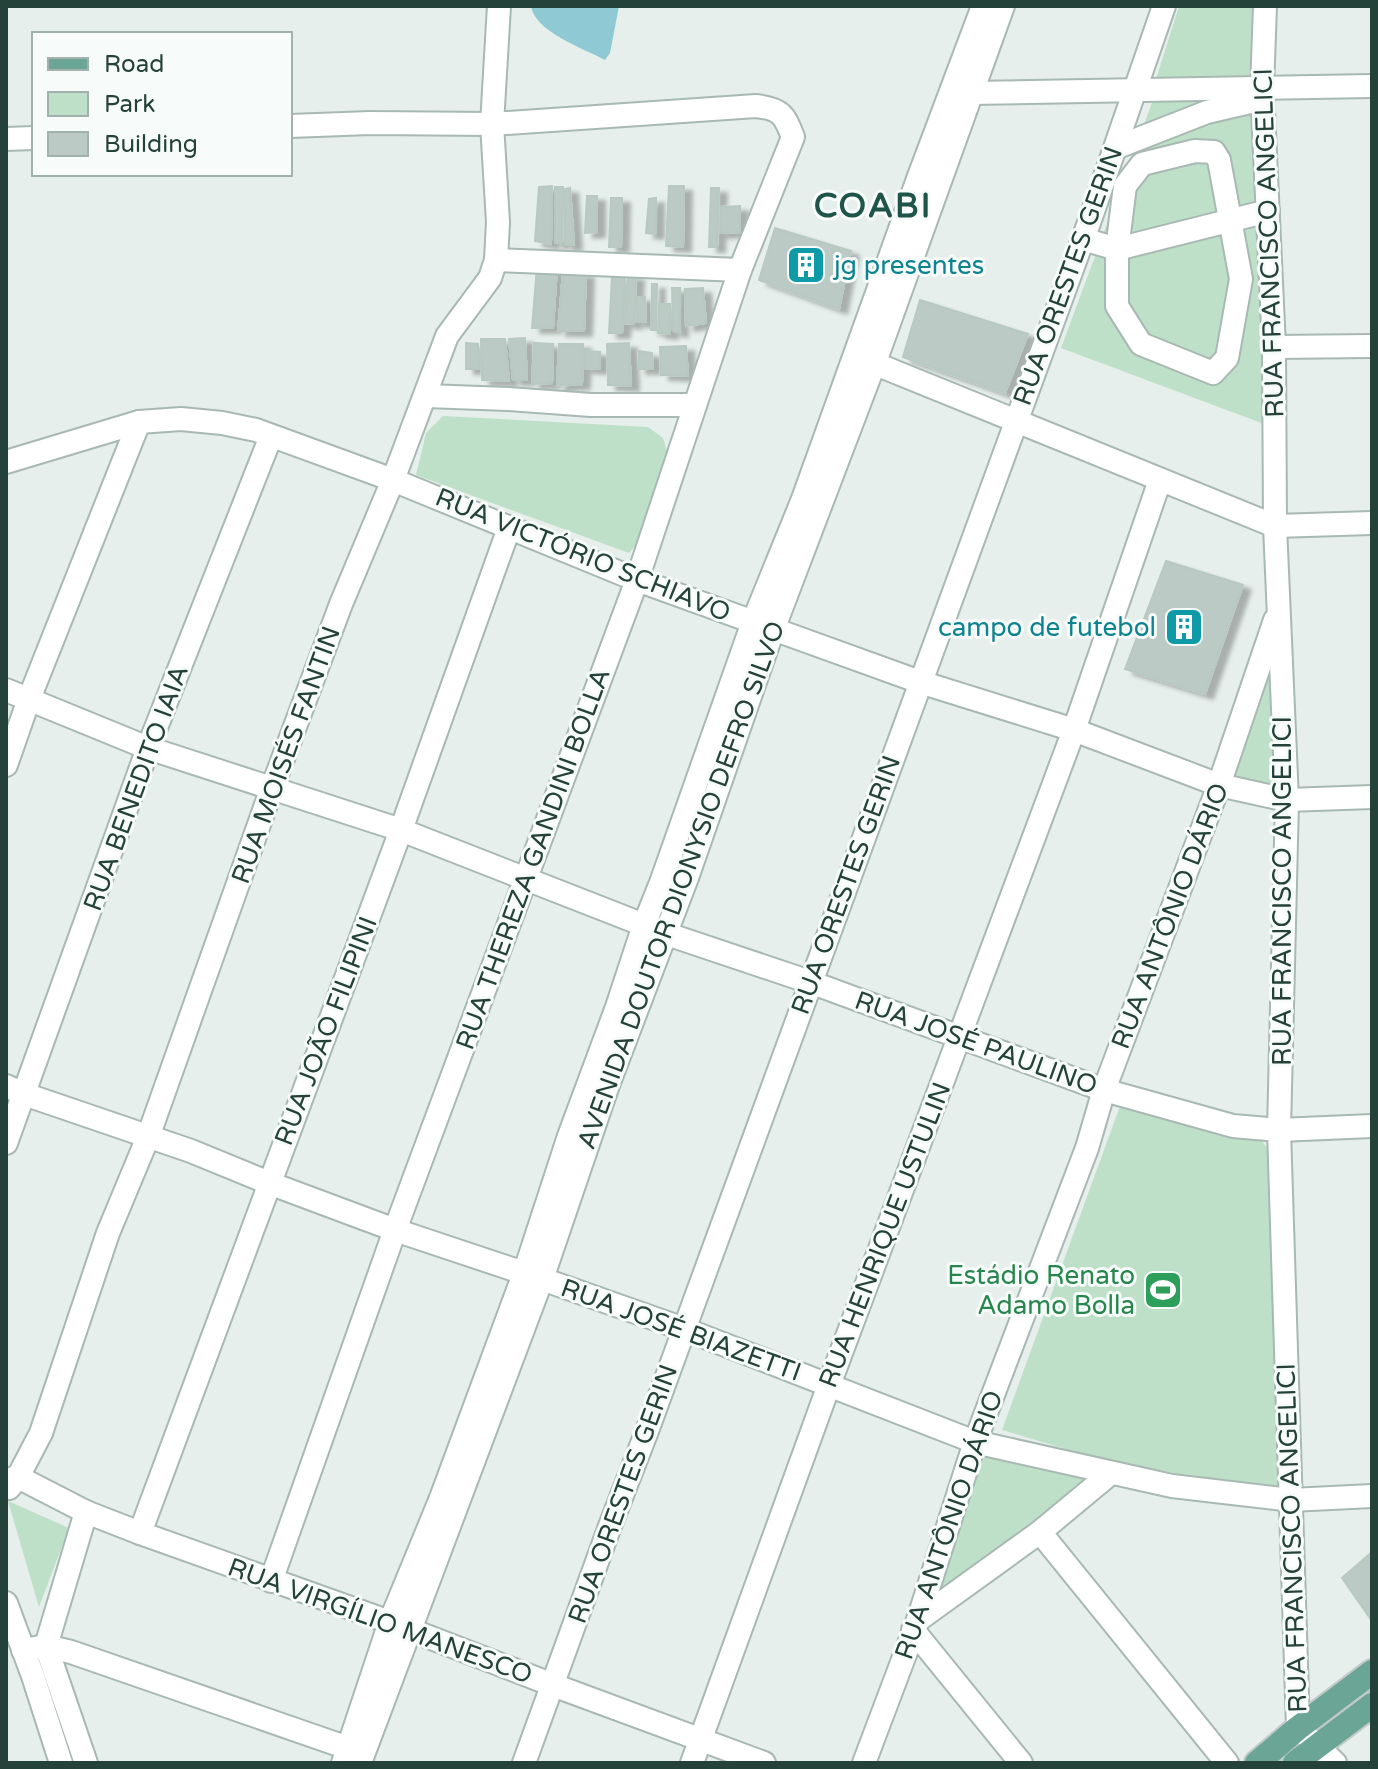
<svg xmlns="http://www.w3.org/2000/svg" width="1378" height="1769" font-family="'Varela Round',sans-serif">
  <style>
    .green { fill: #bfe0c8 }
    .water { fill: #8ec9d4 }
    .building { fill: #bbcac4; stroke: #b8c9c2; stroke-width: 2; filter: url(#shadow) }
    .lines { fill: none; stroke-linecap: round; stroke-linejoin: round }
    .minor-casing { stroke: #a8b8b2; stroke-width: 26 }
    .major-casing { stroke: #c2cac8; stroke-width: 28 }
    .minor { stroke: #fff; stroke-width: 22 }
    .major { stroke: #6aa596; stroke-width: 24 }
    .labels { text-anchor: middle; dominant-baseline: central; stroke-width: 6; stroke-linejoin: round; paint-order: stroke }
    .street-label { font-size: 26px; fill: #24423a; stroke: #f7fbf9 }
    .culture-label { font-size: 26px; fill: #0d838f; stroke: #f7fbf9; text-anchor: start }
    .leisure-label { font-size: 26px; fill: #27864d; stroke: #f7fbf9; text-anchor: end }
    .district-label { font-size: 34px; font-weight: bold; letter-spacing: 2px; fill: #1f5548; stroke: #f7fbf9 }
  </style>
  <defs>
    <filter id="shadow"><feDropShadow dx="8" dy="5" stdDeviation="2" flood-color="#0004"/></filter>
  </defs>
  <rect width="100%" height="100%" fill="#e6efeb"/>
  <g class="green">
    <polygon points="1179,6 1257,6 1252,81 1156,79"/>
    <polygon points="1156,92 1259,93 1264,424 1061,348"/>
    <polygon points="443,416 648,427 663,438 667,451 638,543 629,553 416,475 426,433"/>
    <polygon points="1277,630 1286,796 1227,784"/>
    <polygon points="1120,1106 1228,1138 1261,1140 1268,1149 1280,1487 1174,1473 1093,1457 1002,1430"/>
    <polygon points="987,1450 1093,1479 932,1600"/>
    <polygon points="8,1501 69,1528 39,1607"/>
  </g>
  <path class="water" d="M531,6H619L610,53L605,60C583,48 535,32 531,6Z"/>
  <g class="building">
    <polygon points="552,186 551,244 535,241 539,187"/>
    <polygon points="669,186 684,186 683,247 666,246"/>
    <polygon points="555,187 563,187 562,243 555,243"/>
    <polygon points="570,188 574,245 565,245 565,189"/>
    <polygon points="711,188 719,188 717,247 709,247"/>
    <polygon points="587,196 597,196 597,232 585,233"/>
    <polygon points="611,198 622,198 621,247 609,247"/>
    <polygon points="656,198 656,234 646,233 649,199"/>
    <polygon points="740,206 740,232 720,233 721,207"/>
    <polygon points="775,228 851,251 839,309 759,280"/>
    <polygon points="537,267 557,268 553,328 532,328"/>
    <polygon points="563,272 586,273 584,331 558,331"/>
    <polygon points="628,275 636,276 634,324 625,323"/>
    <polygon points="612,277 625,277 622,333 609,333"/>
    <polygon points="652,284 657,284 656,330 651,330"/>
    <polygon points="672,288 680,288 680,332 673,331"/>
    <polygon points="703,288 706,323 686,326 685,289"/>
    <polygon points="637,297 645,297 646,322 637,322"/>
    <polygon points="920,300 1028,334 1005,393 903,357"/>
    <polygon points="659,304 670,304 670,334 658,333"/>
    <polygon points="525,338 527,380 513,380 509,339"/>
    <polygon points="481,339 505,339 509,381 482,380"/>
    <polygon points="466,343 478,344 479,369 466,369"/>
    <polygon points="534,343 553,344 552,383 532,384"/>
    <polygon points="629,343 631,386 608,385 607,344"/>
    <polygon points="559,344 583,344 582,384 557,386"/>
    <polygon points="686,346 688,376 661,375 660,347"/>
    <polygon points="585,351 600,352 600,369 585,368"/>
    <polygon points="639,351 652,353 653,369 638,369"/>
    <polygon points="1166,561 1243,585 1205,694 1125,669"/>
    <polygon points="1372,1552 1372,1621 1342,1578"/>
  </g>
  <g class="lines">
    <g class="minor-casing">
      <g id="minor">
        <polyline points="1265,6 1262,89 1274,347 1275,526 1287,800 1279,1130 1298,1728 1335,1763"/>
        <polyline points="958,90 970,93 1372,86"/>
        <polyline points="6,139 34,138"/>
        <polyline points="1115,148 1207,112 1263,99"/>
        <polygon points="1195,151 1214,152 1219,160 1241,279 1227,358 1213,373 1141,344 1117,306 1117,249 1125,186 1142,164"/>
        <polyline points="1083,239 1117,249 1268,211"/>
        <polyline points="496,260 740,270"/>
        <polyline points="1274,347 1372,346"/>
        <polyline points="861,358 1275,526 1372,523"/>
        <polyline points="426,396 508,399 591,405 695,405"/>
        <polyline points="6,462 139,422 181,419 222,423 256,430 393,480 637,580 920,682 1074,730 1219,785 1287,800 1372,797"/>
        <polyline points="6,690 148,748 401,830 667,934 810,982 1104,1090 1233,1126 1279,1130 1372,1126"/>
        <polyline points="6,765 29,699 139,422"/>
        <polyline points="6,1086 24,1094 191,1151 269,1183 395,1230 542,1279 684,1329 975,1442 1172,1486 1291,1500 1372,1496"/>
        <polyline points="6,1143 148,748 271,436"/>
        <polyline points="6,1480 18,1477 41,1433 108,1233 148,1137 272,788 341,604 393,480 447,336 490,278 496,260 498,222 492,124 499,6"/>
        <polyline points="9,1488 18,1477 86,1512 140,1533 390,1622 553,1685 764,1763"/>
        <polyline points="1040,1532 1227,1763"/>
        <polyline points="140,1533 401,830 509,528"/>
        <path d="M271,1581L395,1230L637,580L740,270L793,137C784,114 781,109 756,106L492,124L370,123L290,126"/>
        <polyline points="6,1603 33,1676 61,1763"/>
        <polyline points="918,1620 1040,1532 1111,1473"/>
        <polyline points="913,1630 1021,1763"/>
        <polyline points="46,1646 86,1512"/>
        <polyline points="46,1646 86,1763"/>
        <polyline points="23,1650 46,1646 71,1652 348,1748"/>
        <polyline points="343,1763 390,1622 441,1498 524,1274 569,1136 617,1007 644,925 662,880 753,622 803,499 918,179 983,6"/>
        <polyline points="360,1763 542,1279 608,1085 688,875 773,630 875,362 1003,6"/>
        <polyline points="524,1763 610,1526 647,1431 1090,220 1164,6"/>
        <polyline points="692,1763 829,1385 1074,730 1160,480"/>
        <polyline points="864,1763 918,1620 975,1442 1087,1148 1104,1090 1219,785 1275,620"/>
      </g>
    </g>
    <g class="major-casing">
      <g id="major">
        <polyline points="1257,1763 1298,1728 1372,1672"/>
        <polyline points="1295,1763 1372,1705"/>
      </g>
    </g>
    <use href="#minor" class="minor"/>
    <use href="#major" class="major"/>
  </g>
  <defs>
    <g id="building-square" transform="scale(2)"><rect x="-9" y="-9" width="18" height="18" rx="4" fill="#0f9aa8" stroke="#f7fbf9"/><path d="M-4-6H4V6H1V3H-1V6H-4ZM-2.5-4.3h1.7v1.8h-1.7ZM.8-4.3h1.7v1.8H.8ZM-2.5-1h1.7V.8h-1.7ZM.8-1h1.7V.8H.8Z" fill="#fff"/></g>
    <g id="stadium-square" transform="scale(2)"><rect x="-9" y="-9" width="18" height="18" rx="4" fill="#2e9e5b" stroke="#f7fbf9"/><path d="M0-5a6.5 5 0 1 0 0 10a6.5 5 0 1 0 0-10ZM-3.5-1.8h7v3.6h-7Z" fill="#fff"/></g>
  </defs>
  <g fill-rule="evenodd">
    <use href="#building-square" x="806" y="265"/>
    <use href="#building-square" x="1184" y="627"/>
    <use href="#stadium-square" x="1163" y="1290"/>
  </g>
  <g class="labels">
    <g class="street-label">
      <text transform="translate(1269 243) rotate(-92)">RUA FRANCISCO ANGELICI</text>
      <text transform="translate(1068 276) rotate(-70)">RUA ORESTES GERIN</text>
      <text transform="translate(583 555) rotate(22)">RUA VICTÓRIO SCHIAVO</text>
      <text transform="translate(286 755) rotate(-70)">RUA MOISÉS FANTIN</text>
      <text transform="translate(136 788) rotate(-70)">RUA BENEDITO IAIA</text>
      <text transform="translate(533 859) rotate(-70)">RUA THEREZA GANDINI BOLLA</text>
      <text transform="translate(681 885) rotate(-70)">AVENIDA DOUTOR DIONYSIO DEFRO SILVO</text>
      <text transform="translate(846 885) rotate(-70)">RUA ORESTES GERIN</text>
      <text transform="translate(1282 891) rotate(-90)">RUA FRANCISCO ANGELICI</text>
      <text transform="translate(1170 916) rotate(-69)">RUA ANTÔNIO DÁRIO</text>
      <text transform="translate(326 1031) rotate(-69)">RUA JOÃO FILIPINI</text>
      <text transform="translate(976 1043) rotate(20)">RUA JOSÉ PAULINO</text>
      <text transform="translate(885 1235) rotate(-69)">RUA HENRIQUE USTULIN</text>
      <text transform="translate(681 1330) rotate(20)">RUA JOSÉ BIAZETTI</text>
      <text transform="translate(623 1494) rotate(-70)">RUA ORESTES GERIN</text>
      <text transform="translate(949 1525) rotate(-71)">RUA ANTÔNIO DÁRIO</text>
      <text transform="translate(1292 1538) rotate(-92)">RUA FRANCISCO ANGELICI</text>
      <text transform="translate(380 1621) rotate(20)">RUA VIRGÍLIO MANESCO</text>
    </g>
    <g class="culture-label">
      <text x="834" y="265">jg presentes</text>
      <text x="1156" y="627" text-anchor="end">campo de futebol</text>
    </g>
    <g class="leisure-label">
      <text x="1135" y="1275">Estádio Renato<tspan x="1135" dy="30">Adamo Bolla</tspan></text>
    </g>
    <g class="district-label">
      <text x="873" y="206">COABI</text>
    </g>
  </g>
  <rect width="1378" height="1769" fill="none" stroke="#24423a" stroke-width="16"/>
  <rect x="32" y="32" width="260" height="144" fill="#f7fbf9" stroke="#a3b1ad" stroke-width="2"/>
  <rect x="48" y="58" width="40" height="12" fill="#6aa596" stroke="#a3b1ad" stroke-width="2"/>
  <text x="104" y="72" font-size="24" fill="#24423a">Road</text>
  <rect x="48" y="92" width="40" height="24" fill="#bfe0c8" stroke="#a3b1ad" stroke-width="2"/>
  <text x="104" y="112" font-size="24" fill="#24423a">Park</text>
  <rect x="48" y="132" width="40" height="24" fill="#bbcac4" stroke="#a3b1ad" stroke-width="2"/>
  <text x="104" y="152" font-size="24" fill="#24423a">Building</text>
</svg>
